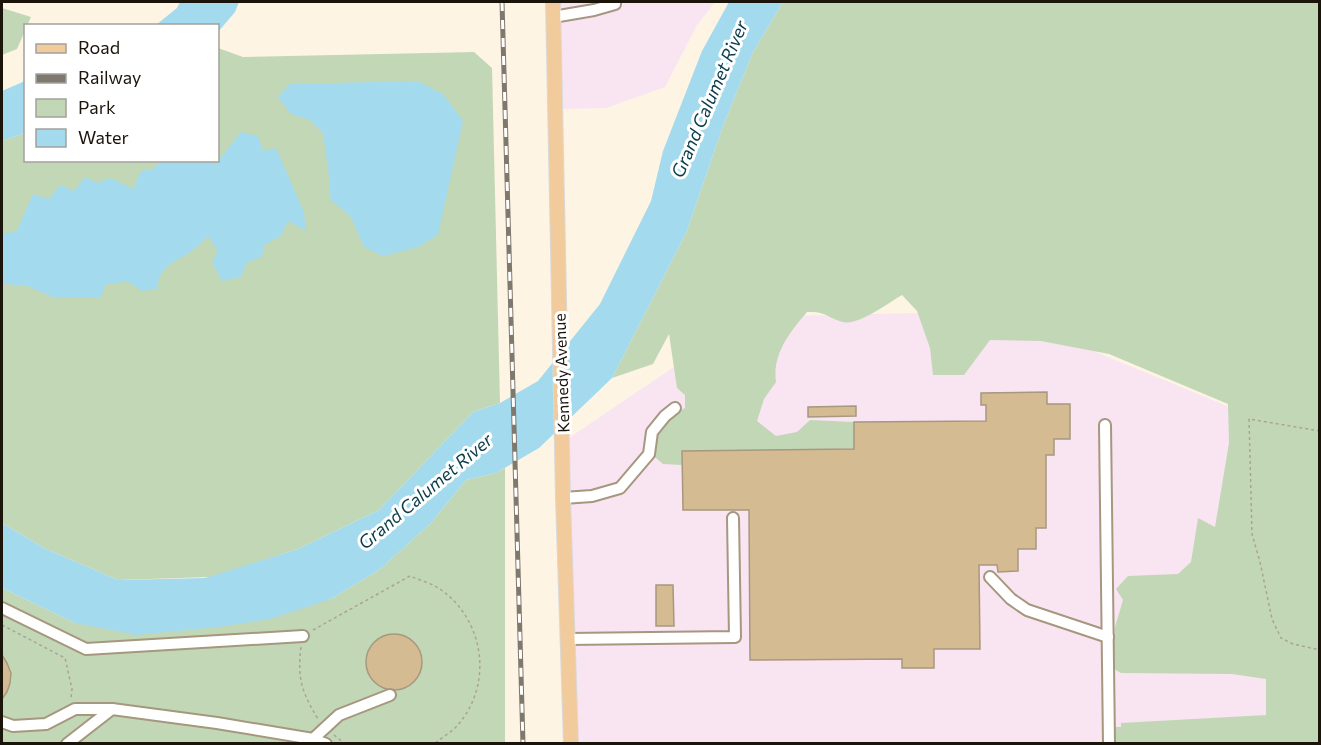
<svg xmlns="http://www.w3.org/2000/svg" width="1321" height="745" font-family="Commissioner,sans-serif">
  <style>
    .industrial { fill: #f9e4f2 }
    .green { fill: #c2d7b6 }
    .water { fill: #a3daed }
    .building { fill: #d4bb91; stroke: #a79880; stroke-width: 1.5 }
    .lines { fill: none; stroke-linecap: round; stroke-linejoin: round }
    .minor-casing { stroke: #a6977f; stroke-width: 14 }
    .major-casing { stroke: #dad9d8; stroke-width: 16 }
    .path { stroke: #aba396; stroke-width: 1.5; stroke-dasharray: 3 3; stroke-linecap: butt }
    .minor { stroke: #fff; stroke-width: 10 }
    .major { stroke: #f2cb9d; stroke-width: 14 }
    .rail-casing { stroke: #7f786c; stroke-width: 5 }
    .rail { stroke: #fff; stroke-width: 3; stroke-dasharray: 9; stroke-linecap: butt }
    .labels { text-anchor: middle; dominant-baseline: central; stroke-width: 6; stroke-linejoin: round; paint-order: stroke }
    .street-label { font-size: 16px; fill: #1a140b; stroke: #fff }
    .water-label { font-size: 18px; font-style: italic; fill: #0a3c4a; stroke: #fff }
  </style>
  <rect width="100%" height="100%" fill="#fdf4e4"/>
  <g class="industrial">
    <polygon points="551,2 715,2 697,25 665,87 606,108 553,109"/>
    <polygon points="996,311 1232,408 1271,718 1126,743 571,743 563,442 748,317"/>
  </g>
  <g class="green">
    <path d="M783,2H1319V743H1113V727H1121V723L1266,715V679L1232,674L1121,673L1114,669L1112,634H1115V627L1123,600L1116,589L1128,576L1178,574L1191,562L1198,518L1215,527L1229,443L1228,404L1109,354L1041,341L990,340L964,375H933L930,348L917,311L902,295C888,303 858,326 843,322C826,317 826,311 807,312C790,332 772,354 776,382L764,399L757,421L776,436L797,432L810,420L854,422V449L683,451L682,465L663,464L649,452C652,425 662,420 685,408V395L677,388L669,334L653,364L612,378L687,231L723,126L753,52Z"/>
    <polygon points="2,8 31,17 17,49 2,55"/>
    <polygon points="218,48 243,57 474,52 492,68 500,403 473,412 379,510 298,549 211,577 118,580 44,548 2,523 2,141 25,133 26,160 218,160"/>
    <polygon points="505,468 505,743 2,743 2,588 75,623 331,599 379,570 430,524 466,480 496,473"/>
  </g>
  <g class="water">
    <polygon points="180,2 239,2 235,12 218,32 218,26 156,25 177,8"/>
    <polygon points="729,2 783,2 753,52 723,126 687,231 612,378 539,448 496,473 466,480 430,524 379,570 331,599 270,619 218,627 137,635 75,623 2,588 2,523 44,548 118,580 205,578 298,549 379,510 473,412 500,403 538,381 600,304 651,201 663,151 702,51"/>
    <polygon points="25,81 25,133 2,141 2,91"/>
    <polygon points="418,81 443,94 463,121 438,235 418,247 383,256 364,247 351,217 330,199 329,176 323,133 310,120 291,114 278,97 290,84"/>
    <path d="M241,132L258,136L263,151L276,148L304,212L306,231L288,221L281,236L264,245L262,257L247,262L241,277L222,281L212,262L218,251L208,236C202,241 197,248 190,252C173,264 160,265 157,289L142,291L127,281L105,285L101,297L55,298L27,286L5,284L2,281L3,233L16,232L33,194L49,199L60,185L74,191L85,177L97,183L111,178L133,189L141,171L153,169L161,161H211L215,165Z"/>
  </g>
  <g class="building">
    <polygon points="1047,392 1047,404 1070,404 1070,439 1054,439 1054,455 1046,455 1046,528 1036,528 1036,549 1018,549 1018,571 998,572 997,565 979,565 980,649 934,649 934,668 902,668 902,659 750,660 749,510 683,510 682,451 854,449 854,422 986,421 986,405 981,405 981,393"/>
    <polygon points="856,406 856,416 808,417 808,407"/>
    <polygon points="656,585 673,585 674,626 656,626"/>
    <circle cx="394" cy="662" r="28"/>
    <polygon points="2,655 7,663 11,673 10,683 7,692 2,699"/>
  </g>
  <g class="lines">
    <g class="minor-casing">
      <g id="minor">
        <polyline points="553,17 594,10 615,4 615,2"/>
        <polyline points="1105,425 1109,744"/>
        <polyline points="563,498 592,496 620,488 649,454 652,432 665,416 675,408"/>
        <polyline points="990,577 1011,599 1027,610 1108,637"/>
        <polyline points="2,608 86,649 303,636"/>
        <polyline points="568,639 735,637 733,518"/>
        <polyline points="2,722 13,726 46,724 75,709 112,709 217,723 313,739 326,744"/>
        <polyline points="313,739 339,715 390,695"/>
        <polyline points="67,744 112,709"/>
      </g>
    </g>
    <g class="major-casing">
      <polyline id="major" points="553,2 563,498 571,744"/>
    </g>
    <g class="path">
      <polyline points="1320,431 1249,419 1252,534 1260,562 1272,619 1281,638 1293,644 1320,650"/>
      <polyline points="2,625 65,658 72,689 71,698"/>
      <path d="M313,630L410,576C419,580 431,583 440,589C485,620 494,686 456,727C450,733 441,738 434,744"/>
      <path d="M301,647C297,678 302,693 318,719"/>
      <polyline points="334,735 345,744"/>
    </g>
    <use href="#minor" class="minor"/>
    <use href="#major" class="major"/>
    <g class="rail-casing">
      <polyline id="rail" points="502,2 523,744"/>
    </g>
    <use href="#rail" class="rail"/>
  </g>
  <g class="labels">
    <g class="street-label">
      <text transform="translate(561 373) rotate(-92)">Kennedy Avenue</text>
    </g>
    <g class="water-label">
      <text transform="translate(709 99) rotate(-67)">Grand Calumet River</text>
      <text transform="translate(425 491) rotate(-40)">Grand Calumet River</text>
    </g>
  </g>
  <rect width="1321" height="745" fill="none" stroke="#1a140b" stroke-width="6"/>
  <rect x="24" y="24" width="195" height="138" fill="#ffffff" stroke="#a3a19d" stroke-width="1.5"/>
  <rect x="36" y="44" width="30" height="9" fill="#f2cb9d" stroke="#a3a19d" stroke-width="1.5"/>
  <text x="78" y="54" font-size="18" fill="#1a140b">Road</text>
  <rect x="36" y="74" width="30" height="9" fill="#7f786c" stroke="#a3a19d" stroke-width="1.5"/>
  <text x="78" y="84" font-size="18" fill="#1a140b">Railway</text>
  <rect x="36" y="99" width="30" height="18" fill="#c2d7b6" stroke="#a3a19d" stroke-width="1.5"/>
  <text x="78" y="114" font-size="18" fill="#1a140b">Park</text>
  <rect x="36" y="129" width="30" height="18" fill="#a3daed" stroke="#a3a19d" stroke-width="1.5"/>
  <text x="78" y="144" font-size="18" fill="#1a140b">Water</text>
</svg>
